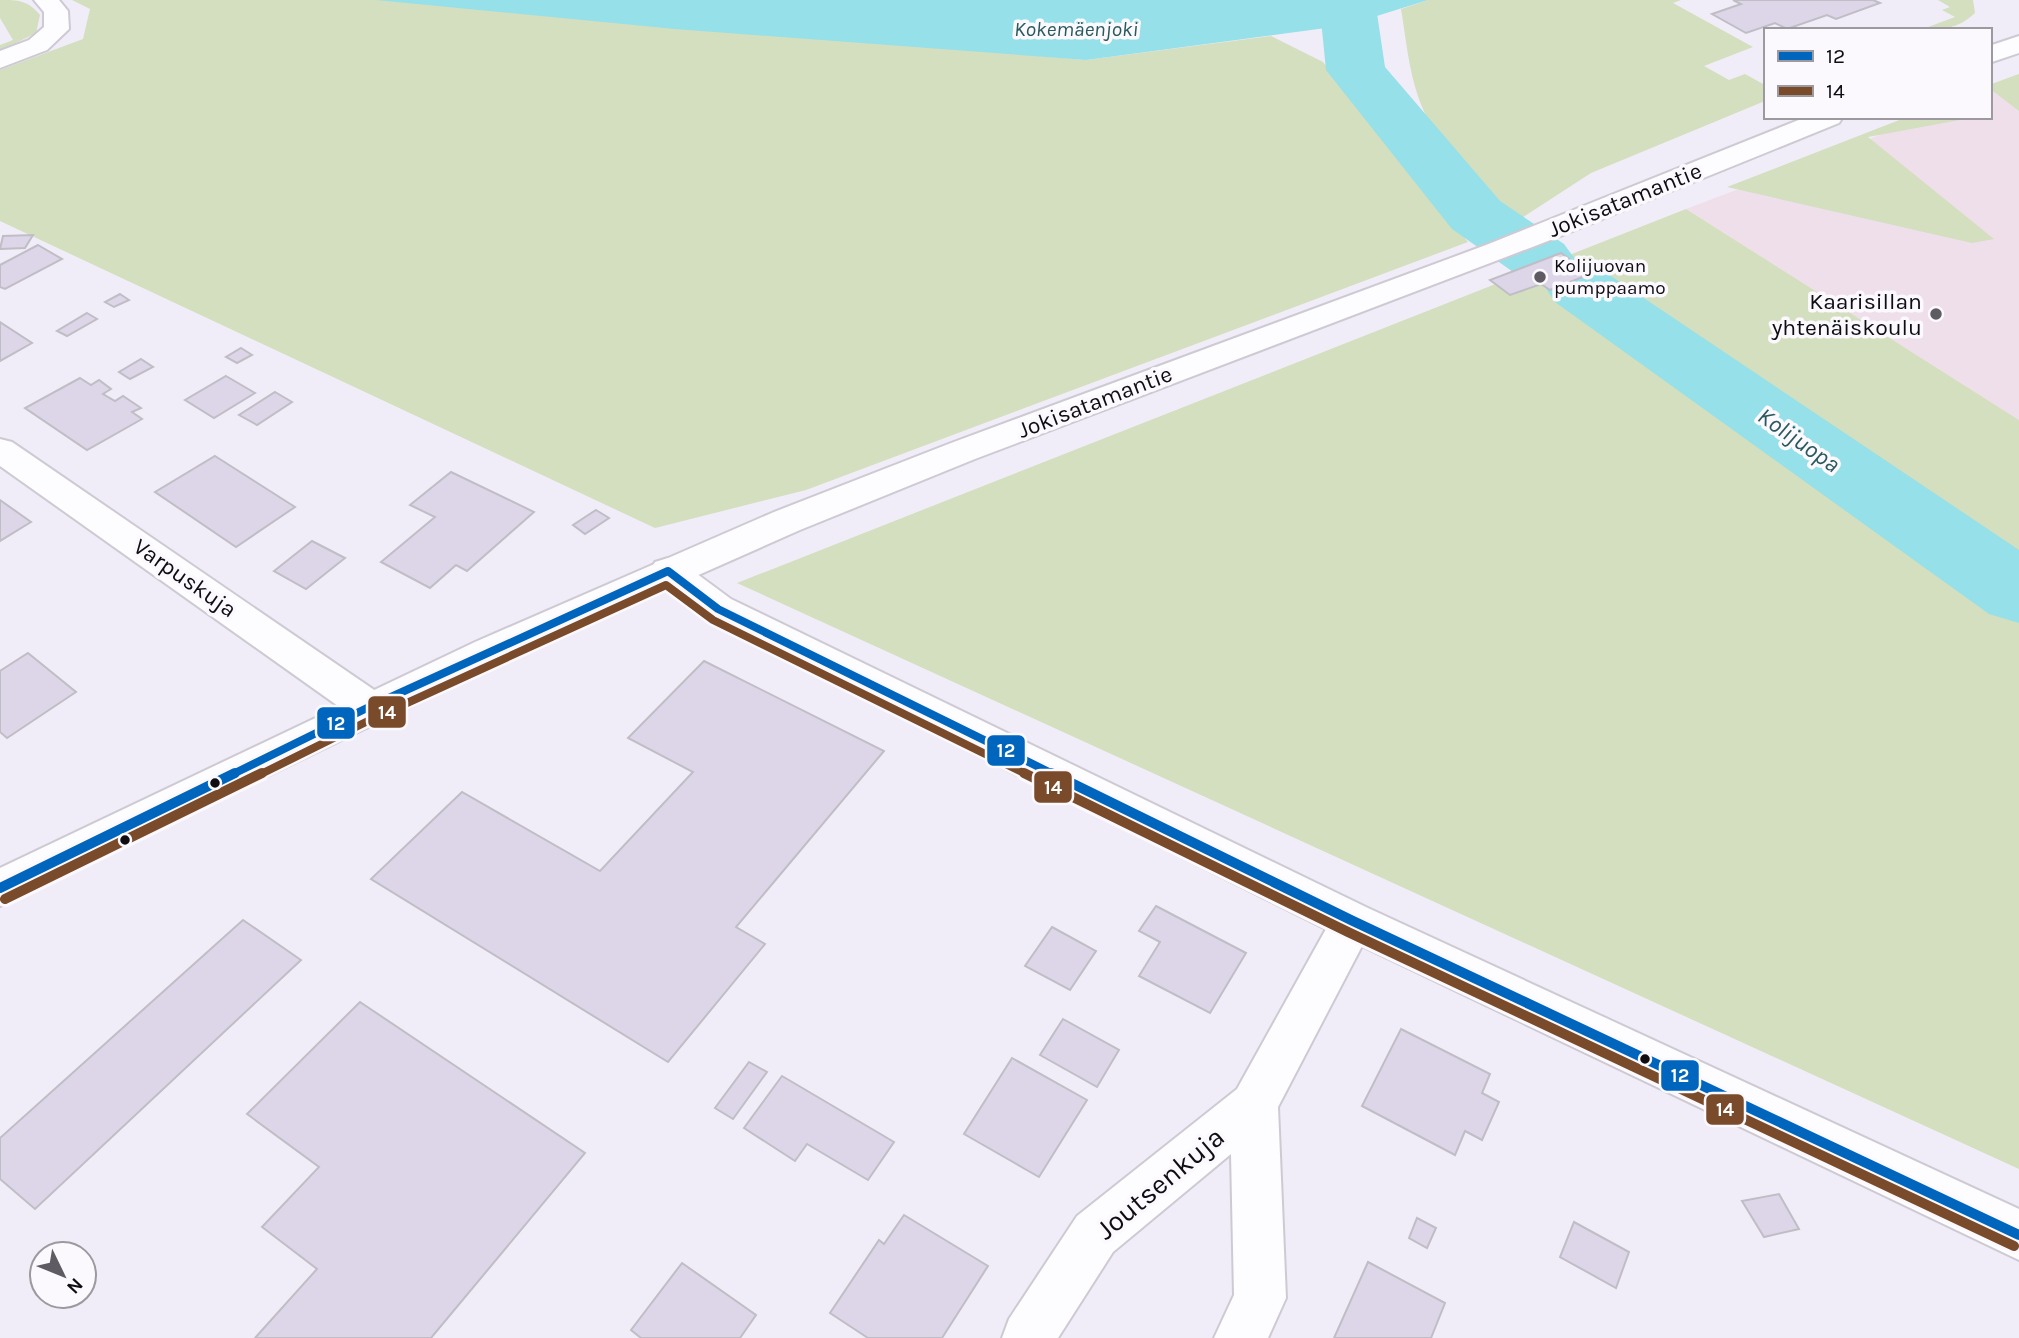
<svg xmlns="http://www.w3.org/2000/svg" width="2019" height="1338" font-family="Karla,sans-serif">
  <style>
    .education { fill: #eedfea }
    .green { fill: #d3dfbe }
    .water { fill: #95e0e9 }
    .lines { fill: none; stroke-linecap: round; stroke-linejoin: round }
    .river { fill: #95e0e9; fill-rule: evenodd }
    .building { fill: #ddd6e9; stroke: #c0bdc5; stroke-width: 2 }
    .street-casing { stroke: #cecad3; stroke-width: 4 }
    .secondary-casing { stroke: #cecad3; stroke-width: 4 }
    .street { fill: #fdfcfe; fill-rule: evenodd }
    .secondary { fill: #fdfcfe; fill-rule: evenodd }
    .bus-1-far1-casing { stroke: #fbf9fd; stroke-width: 13 }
    .bus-1-casing { stroke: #fbf9fd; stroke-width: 16 }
    .bus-2-far1-casing { stroke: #fbf9fd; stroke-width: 13 }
    .bus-2-casing { stroke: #fbf9fd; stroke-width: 16 }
    .bus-1-far1 { stroke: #0065bd; stroke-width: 8 }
    .bus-1 { stroke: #0065bd; stroke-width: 10 }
    .bus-2-far1 { stroke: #7a4b2a; stroke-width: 8 }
    .bus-2 { stroke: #7a4b2a; stroke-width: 10 }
    .poi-dot { fill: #5e5b62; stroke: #fbf9fd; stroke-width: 2.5 }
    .bus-dot { fill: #0f0c12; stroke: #fbf9fd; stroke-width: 2.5 }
    .labels { text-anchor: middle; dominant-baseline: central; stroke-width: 7; stroke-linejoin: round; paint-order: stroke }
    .far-poi-label { font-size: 19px; fill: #0f0c12; stroke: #fbf9fd; text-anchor: start }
    .far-water-label { font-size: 21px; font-style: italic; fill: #2a595d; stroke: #fbf9fd }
    .street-label { font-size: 23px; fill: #0f0c12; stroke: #fbf9fd }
    .poi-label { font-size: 23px; fill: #0f0c12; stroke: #fbf9fd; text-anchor: end }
    .water-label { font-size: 24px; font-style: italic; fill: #2a595d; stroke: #fbf9fd }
    .near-street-label { font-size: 28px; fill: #0f0c12; stroke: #fbf9fd }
    .line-badge { stroke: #fbf9fd; stroke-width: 2.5 }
    .badge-label { font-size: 19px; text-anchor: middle; font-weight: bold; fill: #fff }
  </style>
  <rect width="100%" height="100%" fill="#f1edf8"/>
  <polygon class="education" points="2019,74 2019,420 1686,209 1868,140 1917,117 1989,117 1989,85"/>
  <g class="green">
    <path d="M0,0C19,0 27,0 40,15L36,33L0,51V45L13,40L0,18Z"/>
    <polygon points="72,0 381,0 1086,60 1271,36 1323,62 1468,242 806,490 655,528 0,221 0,70 83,39 90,9"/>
    <path d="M1428,0H1681L1673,3L1753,47L1704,66L1729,80L1745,74L1765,85V101L1591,173L1511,225C1479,194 1450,159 1428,119C1410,86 1407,45 1401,9Z"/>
    <path d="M1938,0H1973L1975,13C1958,29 1942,30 1920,30L1955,17L1942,10L1950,7Z"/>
    <polygon points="2019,74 2019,111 1989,88 1989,85"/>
    <polygon points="1907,117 1963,117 1965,119 1868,137 1994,239 1972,243 1727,187"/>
    <polygon points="1686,209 2019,420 2019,1169 737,583"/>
  </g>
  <polygon class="water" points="376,0 1428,0 1348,25 1086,60 675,29"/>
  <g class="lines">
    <polygon class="river" points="1319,0 1375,0 1385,67 1500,201 1564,244 1575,259 1568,269 1580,266 1605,272 2019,550 2019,623 1989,614 1555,302 1545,287 1552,277 1540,280 1516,274 1452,229 1326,70"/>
  </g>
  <g class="building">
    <polygon points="1733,0 1873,0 1880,3 1836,19 1827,15 1787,29 1775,23 1746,33 1712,14 1741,4"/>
    <polygon points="33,235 25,248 0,249 3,236"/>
    <polygon points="38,245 62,259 5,289 0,287 0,265"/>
    <polygon points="1561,253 1590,274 1550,290 1541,284 1510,295 1490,280"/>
    <polygon points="120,294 129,300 114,307 105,302"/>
    <polygon points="87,313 97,319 67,336 57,331"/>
    <polygon points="0,322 32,343 0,361"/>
    <polygon points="241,348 252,355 237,363 226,357"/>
    <polygon points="141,359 153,367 130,379 119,372"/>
    <polygon points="226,376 255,393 214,418 185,400"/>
    <polygon points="80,378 91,385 99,380 111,389 103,394 115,401 123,396 141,408 132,412 142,419 87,450 25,408"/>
    <polygon points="275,392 292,402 257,425 239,415"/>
    <polygon points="215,456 295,507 236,547 155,492"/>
    <polygon points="451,472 534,512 467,571 456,565 430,588 381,562 435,517 410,505"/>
    <polygon points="0,500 31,522 0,541"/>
    <polygon points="596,510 609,518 585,534 573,525"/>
    <polygon points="312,541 345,558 306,589 274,571"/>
    <polygon points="28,653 76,692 7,738 0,732 0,671"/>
    <polygon points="704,661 884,751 736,927 765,944 668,1062 371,879 462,792 600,871 693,772 628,738"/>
    <polygon points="1156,906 1246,953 1210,1013 1139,976 1160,942 1139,931"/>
    <polygon points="243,920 301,960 35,1209 0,1179 0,1138"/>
    <polygon points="1052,927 1096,951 1070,990 1025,966"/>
    <polygon points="360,1002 585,1153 431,1338 255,1338 317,1269 262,1227 319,1167 247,1114"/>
    <polygon points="1063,1019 1119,1050 1097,1087 1040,1055"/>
    <polygon points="1401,1029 1490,1074 1482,1093 1499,1102 1482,1140 1465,1131 1455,1155 1362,1106"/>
    <polygon points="1012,1058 1087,1100 1039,1177 964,1134"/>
    <polygon points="749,1062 767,1072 733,1119 715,1108"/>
    <polygon points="782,1076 894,1142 868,1180 807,1144 795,1161 744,1128"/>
    <polygon points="1779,1194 1799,1229 1764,1237 1742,1201"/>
    <polygon points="904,1215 988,1266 942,1338 868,1338 830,1313 879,1240 884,1244"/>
    <polygon points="1417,1218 1436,1228 1427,1248 1409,1238"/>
    <polygon points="1574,1222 1629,1252 1616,1288 1560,1257"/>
    <polygon points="1368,1262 1445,1303 1431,1338 1334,1338"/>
    <polygon points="682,1263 756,1315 740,1338 641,1338 631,1330"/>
  </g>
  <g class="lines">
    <g class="street-casing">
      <g id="street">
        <polygon points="34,0 59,0 68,11 69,29 47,50 0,68 0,51 29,40 44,27 44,12"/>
        <polygon points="0,439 12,442 383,696 389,707 383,718 369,722 355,718 0,466"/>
        <polygon points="668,558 681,562 731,599 1368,908 2019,1209 2019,1260 1362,946 1278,1107 1286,1298 1268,1338 1214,1338 1234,1295 1231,1154 1113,1252 1058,1338 1002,1338 1009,1319 1077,1216 1237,1089 1326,929 705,619 655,580 650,571 655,562"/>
      </g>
    </g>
    <g class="secondary-casing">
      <g id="secondary">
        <polygon points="2019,36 2019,53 1989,63 1989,46"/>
        <polygon points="1806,117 1843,117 1839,123 1548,241 975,459 800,530 502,662 0,906 0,868 475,642 774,512 951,443 1486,245"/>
      </g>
    </g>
    <use href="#street" class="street"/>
    <use href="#secondary" class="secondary"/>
    <g class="bus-1-far1-casing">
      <polyline id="bus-1-far1" points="231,775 369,707 668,571 718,609 1055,775"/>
    </g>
    <g class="bus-1-casing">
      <g id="bus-1">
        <polyline points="1051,773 1353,921 2019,1235"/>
        <polyline points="0,888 235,773"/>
      </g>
    </g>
    <g class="bus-2-far1-casing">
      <polyline id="bus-2-far1" points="259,775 374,718 666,585 713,620 1028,775"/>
    </g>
    <g class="bus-2-casing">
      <g id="bus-2">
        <polyline points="1024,773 1348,932 2014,1246"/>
        <polyline points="5,899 262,773"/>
      </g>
    </g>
    <use href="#bus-1-far1" class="bus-1-far1"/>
    <use href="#bus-1" class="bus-1"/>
    <use href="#bus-2-far1" class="bus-2-far1"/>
    <use href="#bus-2" class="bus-2"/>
  </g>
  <g class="poi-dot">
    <circle cx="1540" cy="277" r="7"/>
    <circle cx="1936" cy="314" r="7"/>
  </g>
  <g class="bus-dot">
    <circle cx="215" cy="783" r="6"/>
    <circle cx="125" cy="840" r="6"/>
    <circle cx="1645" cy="1059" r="6"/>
  </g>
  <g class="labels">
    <g class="far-poi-label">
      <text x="1554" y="266">Kolijuovan<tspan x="1554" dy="22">pumppaamo</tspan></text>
    </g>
    <g class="far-water-label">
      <text x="1076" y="29">Kokemäenjoki</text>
    </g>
    <g class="street-label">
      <text transform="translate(1625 200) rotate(-22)">Jokisatamantie</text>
      <text transform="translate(1095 402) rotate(-21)">Jokisatamantie</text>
      <text transform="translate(185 578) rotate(35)">Varpuskuja</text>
    </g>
    <g class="poi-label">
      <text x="1922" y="301">Kaarisillan<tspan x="1922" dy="26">yhtenäiskoulu</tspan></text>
    </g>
    <g class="water-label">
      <text transform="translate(1799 440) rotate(35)">Kolijuopa</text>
    </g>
    <g class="near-street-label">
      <text transform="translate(1160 1183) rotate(-40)">Joutsenkuja</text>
    </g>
  </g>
  <g class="line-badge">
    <rect x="367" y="695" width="40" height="34" rx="7" fill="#7a4b2a"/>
    <rect x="316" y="706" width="40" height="34" rx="7" fill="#0065bd"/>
    <rect x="986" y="734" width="40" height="33" rx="7" fill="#0065bd"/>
    <rect x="1033" y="770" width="40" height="34" rx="7" fill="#7a4b2a"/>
    <rect x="1660" y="1059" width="40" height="33" rx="7" fill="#0065bd"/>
    <rect x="1705" y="1093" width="40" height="33" rx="7" fill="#7a4b2a"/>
  </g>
  <g class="badge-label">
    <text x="387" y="719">14</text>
    <text x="336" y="730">12</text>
    <text x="1006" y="757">12</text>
    <text x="1053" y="794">14</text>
    <text x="1680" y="1082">12</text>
    <text x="1725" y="1116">14</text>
  </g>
  <rect x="1764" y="28" width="228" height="91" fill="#fbf9fd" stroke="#9d9a9f" stroke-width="2"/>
  <rect x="1778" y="51" width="35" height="10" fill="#0065bd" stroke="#9d9a9f" stroke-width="2"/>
  <text x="1826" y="63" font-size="21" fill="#0f0c12">12</text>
  <rect x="1778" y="86" width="35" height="10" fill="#7a4b2a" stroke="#9d9a9f" stroke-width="2"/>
  <text x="1826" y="98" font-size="21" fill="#0f0c12">14</text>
  <g transform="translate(63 1275) rotate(133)"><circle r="33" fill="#fbf9fd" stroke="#9d9a9f" stroke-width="2"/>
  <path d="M0-5L12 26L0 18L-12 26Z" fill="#5e5b62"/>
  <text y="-10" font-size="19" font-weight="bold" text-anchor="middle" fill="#0f0c12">N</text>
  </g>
</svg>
